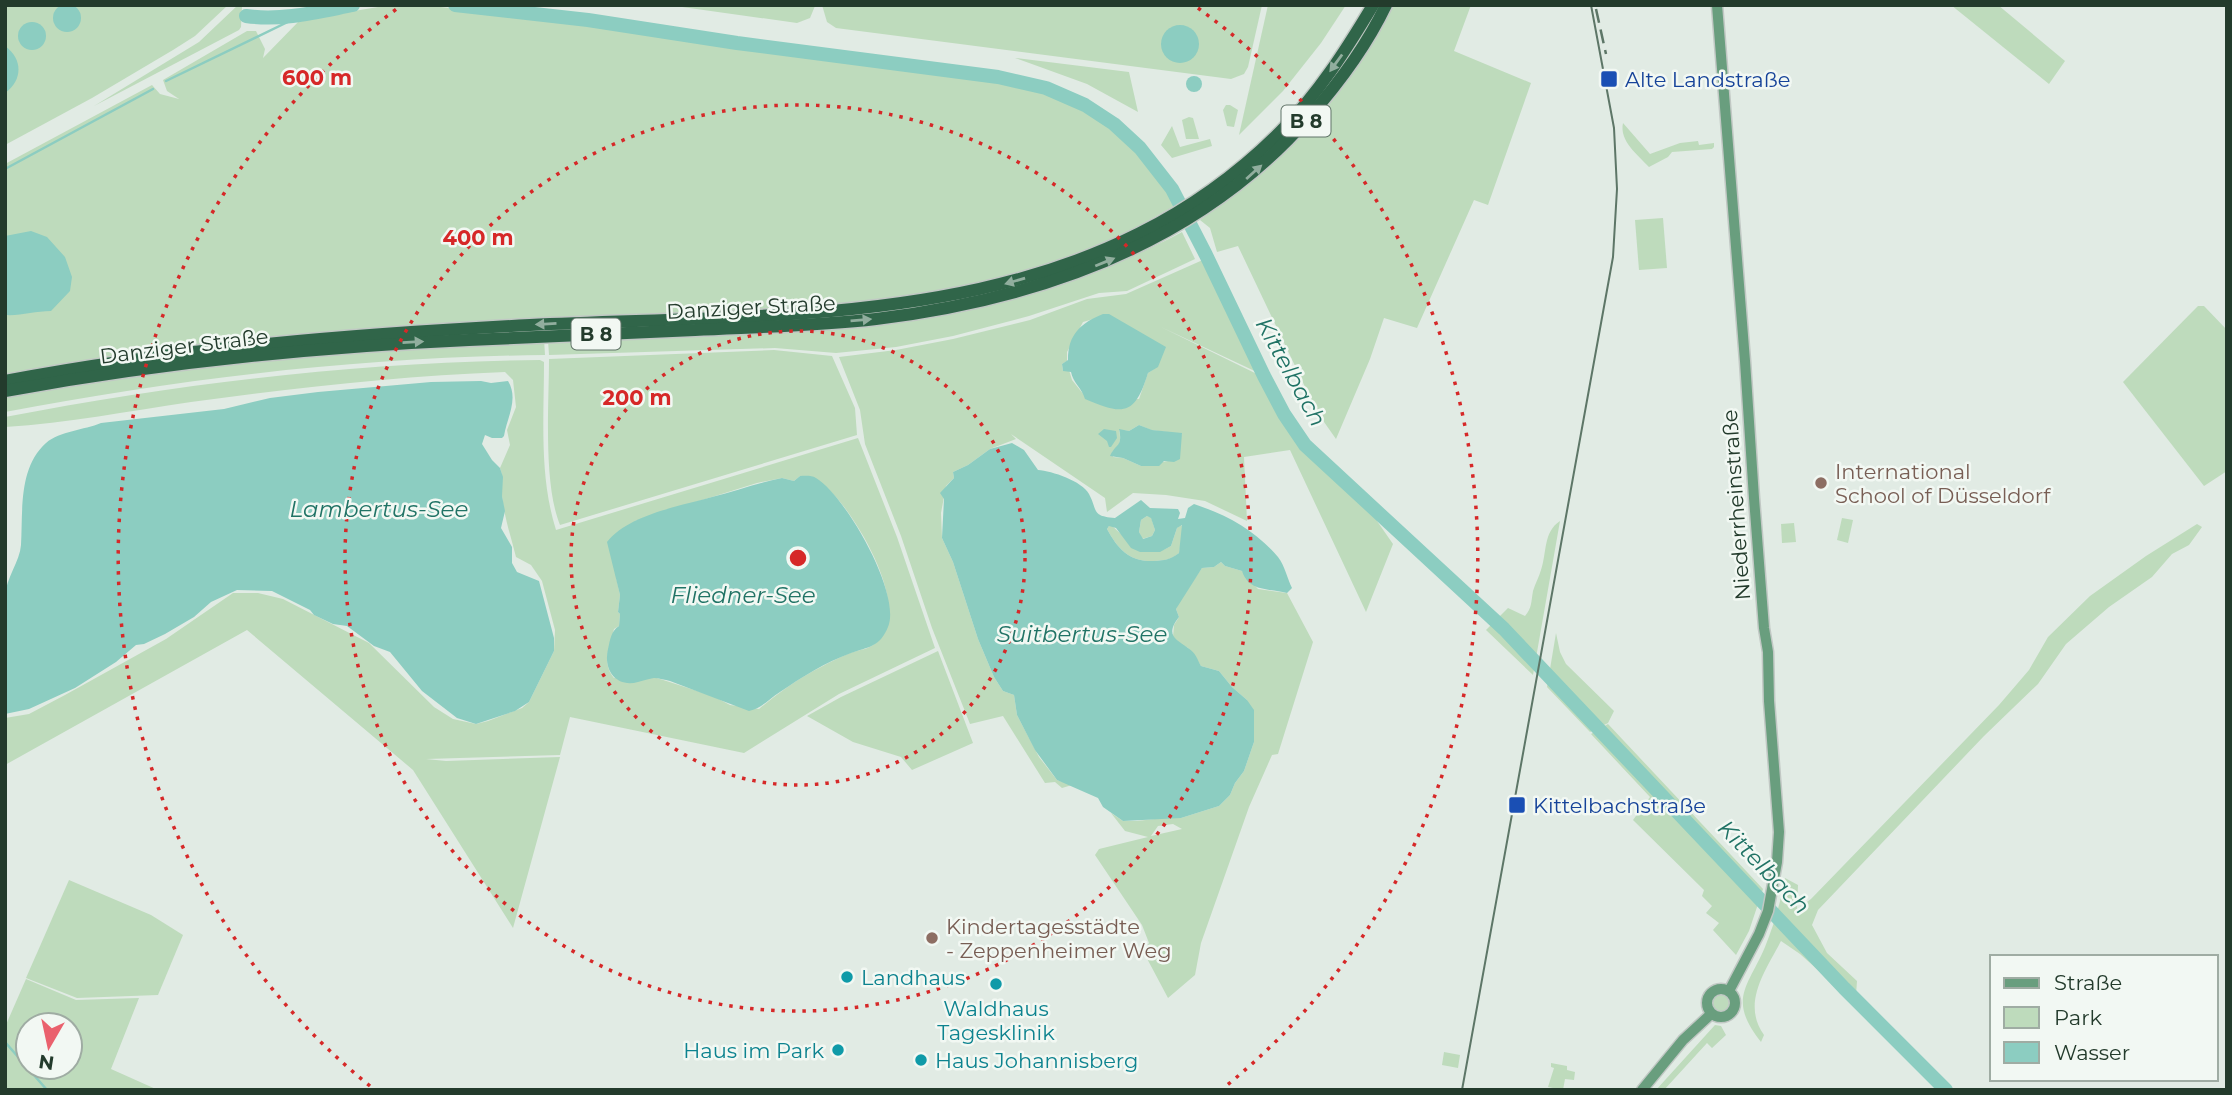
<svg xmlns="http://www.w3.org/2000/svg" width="2232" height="1095" font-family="Montserrat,sans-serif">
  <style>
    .green { fill: #bedbbc; fill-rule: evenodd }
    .water { fill: #8ccdc1; fill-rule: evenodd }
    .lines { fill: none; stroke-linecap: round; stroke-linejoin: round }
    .stream { stroke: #8ccdc1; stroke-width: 2.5 }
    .river { stroke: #8ccdc1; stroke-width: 14 }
    .major-casing { stroke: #c1c8c4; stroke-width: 13 }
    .highway-casing { stroke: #c1c8c4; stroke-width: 15 }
    .major { stroke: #699e7e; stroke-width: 10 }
    .highway { stroke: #306549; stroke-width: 12 }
    .tram { stroke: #5d7667; stroke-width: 2 }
    .rail { stroke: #5d7667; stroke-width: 2.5; stroke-dasharray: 14 7; stroke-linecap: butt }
    .oneway { fill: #91ae9e }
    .ring { fill: none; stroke: #d62828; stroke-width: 3.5; stroke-dasharray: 3.5 7 }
    .transit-dot { fill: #1a4fb4; stroke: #f2f8f3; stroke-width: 2.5 }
    .education-dot { fill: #8d6e63; stroke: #f2f8f3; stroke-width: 2.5 }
    .culture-dot { fill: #0f9aa8; stroke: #f2f8f3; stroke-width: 2.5 }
    .labels { text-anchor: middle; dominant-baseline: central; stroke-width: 5; stroke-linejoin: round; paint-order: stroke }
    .shield { fill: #f2f8f3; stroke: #617468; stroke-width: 2 }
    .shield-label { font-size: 19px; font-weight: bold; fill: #233b2c }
    .transit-label { font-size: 21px; fill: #164399; stroke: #f2f8f3; text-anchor: start }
    .street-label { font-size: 21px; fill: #233b2c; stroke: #f2f8f3 }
    .education-label { font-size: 21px; fill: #785e54; stroke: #f2f8f3; text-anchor: start }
    .culture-label { font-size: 21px; fill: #0d838f; stroke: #f2f8f3; text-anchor: start }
    .water-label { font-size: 23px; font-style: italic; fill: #207365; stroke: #f2f8f3 }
    .centre { fill: #d62828; stroke: #f2f8f3; stroke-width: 3.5 }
    .ring-label { font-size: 21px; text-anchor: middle; font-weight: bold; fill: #d62828; stroke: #f2f8f3; stroke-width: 5; stroke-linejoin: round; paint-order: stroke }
  </style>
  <rect width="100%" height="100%" fill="#e1ebe4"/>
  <g class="green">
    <polygon points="5,5 228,5 195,36 173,50 92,98 5,145"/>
    <polygon points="238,5 242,7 241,27 239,30 94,106 199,42"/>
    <path d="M390,5H424L466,10L999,80C1014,83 1031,85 1046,90C1104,110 1149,151 1176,205L1114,240L1010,277L954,290L792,310L397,326L183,346L5,375V164L152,85L160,94L179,99L167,91L163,80L247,31H256L265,49L263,58L300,20Z"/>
    <polygon points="668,5 815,6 810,18 797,23"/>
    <polygon points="822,5 1262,5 1248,67 1244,74 1231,79 836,28 827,22"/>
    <polygon points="1268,5 1346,5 1321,43 1283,91 1239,135"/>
    <path d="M1390,5H1471L1454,51L1531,83L1488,205L1474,200L1417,328L1384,318L1370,359L1336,439L1317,412L1238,246L1217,252L1210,228L1200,220C1254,181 1309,135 1348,80C1364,57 1377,30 1390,5Z"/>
    <polygon points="1951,5 1998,5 2065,61 2049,84"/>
    <polygon points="1015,58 1129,72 1138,112 1087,84"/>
    <polygon points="1226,105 1230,105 1238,110 1234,127 1227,126 1223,110"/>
    <polygon points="1189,117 1193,118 1199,139 1186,139 1182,120"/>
    <path d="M1623,123L1650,154L1680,143L1698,141L1699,145L1714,143V147L1712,149L1672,152L1668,157L1649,167C1638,155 1619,141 1623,123Z"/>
    <polygon points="1172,126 1180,147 1210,139 1212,146 1172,158 1161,145"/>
    <polygon points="1663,218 1667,268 1639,270 1635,220"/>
    <path d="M1182,232L1195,259L1127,291L1099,293L1029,316L953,336L896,347L836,353L775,348L549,355L548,340L959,311C1037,293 1111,270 1182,232Z"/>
    <path d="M1205,259L1261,374L1161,327L1261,376L1280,412L1302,445L1377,517V521L1393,544L1366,612L1290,450L1244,457L1247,521L1205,501L1166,495L1133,493L1107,512L1105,498L1011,434L1016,439L990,449L968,465L953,472L954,478L946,486L941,513L942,538L953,562L978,639L994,677L1003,691L1014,695L1017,715L1039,757L1057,780L1072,785L1062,788L1055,782L1045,783L1003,716L970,724L932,628L901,536L865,444L860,410L839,357L896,350L953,339L1030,320L1087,299L1126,294ZM1107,315L1154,369L1148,373L1139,399L1084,395L1072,380L1069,370L1063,371L1062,364L1067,361V352L1083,322ZM1139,425L1151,430L1182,434L1168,461L1141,466L1123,458L1113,457L1112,452C1121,446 1121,439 1119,430L1129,431Z"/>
    <polygon points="2198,306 2204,306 2227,330 2227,471 2204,486 2123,382"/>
    <path d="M544,339L545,355C364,357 183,378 5,412V395L292,355Z"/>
    <path d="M774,350L832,356L855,408L857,435L560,525C543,483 549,405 549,359Z"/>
    <path d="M540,360L544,362C544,418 539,476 556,530L858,438L897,537L935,648L839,694L744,753L570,717L560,755L426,759L446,761L560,757L513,928L413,770L247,630L5,765V718L29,714L65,695L166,639L233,593H258L283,599L369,643L434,707L453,719L476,724L488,721L522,708L529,702L554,651L555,630L542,581L531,565L516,557C511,537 504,516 502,496C501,485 504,478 500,468L510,445L507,430L516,407L513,380L505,372C399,376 295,388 191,402C129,411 68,423 5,427V417C182,383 360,362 540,360ZM800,476C809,480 822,483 829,490C856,514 913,610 878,641C869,650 861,649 850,653C840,657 830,662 821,667C799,678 778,693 759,709L730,705L713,696L657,678H614C601,663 610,646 614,629L619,626L620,614L618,612L620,595L616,577L635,521L757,483L782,478L794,481Z"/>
    <polygon points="1147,516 1151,517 1155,530 1152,536 1142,539 1139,532 1141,520"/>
    <polygon points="1842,518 1853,520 1848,543 1837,540"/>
    <path d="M1560,521L1533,675L1486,630L1508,608L1525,616C1532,608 1531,602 1533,591C1535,584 1539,577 1541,570C1547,553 1543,532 1560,521Z"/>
    <polygon points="1794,523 1796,542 1782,543 1781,524"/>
    <path d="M2197,524L2202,527L2189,545L2172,554L2152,577L2109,607L2066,644L2038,684L1984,736L1818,910L1812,925L1827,953L1857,981L1856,995L1836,986L1800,954L1781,941C1766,970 1741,1003 1764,1035L1761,1042C1727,999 1748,987 1765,947C1774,925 1781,901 1785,878L1798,885L1797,909L1811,899L1999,705L2029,670L2048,637L2090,596L2146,556Z"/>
    <path d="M1181,525L1184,528L1179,553C1171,560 1165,560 1154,561C1129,562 1118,549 1107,529L1109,526H1112C1132,543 1143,562 1171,546L1177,528Z"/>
    <path d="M1221,562L1225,566L1242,571L1258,589L1287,593L1313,642L1278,754L1272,755L1249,807L1201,943L1195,975L1168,998L1143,951L1149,943L1142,925L1095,855L1099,849L1148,837L1125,831L1111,813L1123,821H1137L1172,817L1181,818L1219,806L1230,795L1235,783L1244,771L1254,742L1247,700L1232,687L1219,671L1201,666L1188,648L1176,642L1173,637L1174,625L1179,617L1176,609L1178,603L1202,568L1214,567ZM1173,824L1182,829L1151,836L1158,826Z"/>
    <polygon points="1556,633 1560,652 1566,664 1614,711 1608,723 1590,732 1547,687"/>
    <polygon points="938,651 973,743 912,770 901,757 853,742 807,716 841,697"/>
    <polygon points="1608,724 1763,889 1749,931 1736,955 1713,930 1719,923 1706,913 1712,906 1702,896 1704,890 1633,820 1650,797 1591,734"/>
    <polygon points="69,880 151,915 183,935 158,995 77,998 26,978"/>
    <path d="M26,979L76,1000L139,998L111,1069L158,1090H5V1027ZM70,1025V1067H28V1025Z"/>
    <circle cx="1721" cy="1003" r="10"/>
    <polygon points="1715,1025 1721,1026 1726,1035 1712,1048 1707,1043 1664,1090 1656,1090"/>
    <polygon points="1444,1052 1460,1055 1458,1068 1442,1065"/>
    <polygon points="1551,1063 1567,1066 1567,1070 1575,1072 1574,1080 1565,1079 1563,1090 1548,1087 1554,1068 1551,1067"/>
  </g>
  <g class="water">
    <circle cx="67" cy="18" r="14"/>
    <circle cx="32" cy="36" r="14"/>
    <circle cx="1180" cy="44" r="19"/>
    <path d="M5,46C23,59 23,80 5,93Z"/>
    <circle cx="1194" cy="84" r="8"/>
    <path d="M31,231L47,237L65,257L72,277L70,291L51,311C35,311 21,316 5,315V236Z"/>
    <path d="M1103,314H1109L1166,347L1158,367L1148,373C1135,415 1124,416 1085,399C1082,388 1073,383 1071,372L1063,371L1062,364L1068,360C1068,334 1081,323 1103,314Z"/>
    <path d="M481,381L491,383L508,381C519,399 507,417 504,436L502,438H492L485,435L482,444L492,460L500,468L503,477L502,496L505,511L501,528L512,547V563L517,572L539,581L554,638V651L529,702L515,711L476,724L457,718L422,691L390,652L374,646L347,626L333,624L314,615L310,610L272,591L237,590L211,602L194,617L165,634L144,644L136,645L116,662L75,688L29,709L5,714C5,675 3,635 5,596C6,578 20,561 21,545C23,512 18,468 46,443C60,431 84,430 101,423L224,409L270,398L318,392L431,382Z"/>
    <path d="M1139,425L1152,430L1182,433L1180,459L1174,462L1164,461L1159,466H1141L1123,458L1110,456C1116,443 1123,447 1119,429L1129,431Z"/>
    <polygon points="1104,429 1116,431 1117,438 1111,447 1109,447 1107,441 1098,434"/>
    <path d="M1012,443L1024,450L1038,470C1052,471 1082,481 1089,494C1098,511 1091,516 1115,518L1141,500L1150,508L1178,509L1180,513L1178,519L1185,518L1188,508L1194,504C1227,515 1255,530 1278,557C1285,566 1287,578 1292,588L1287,593C1268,588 1249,592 1242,571L1225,566L1221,562L1214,567L1202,568L1176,609L1179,617C1165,635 1175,639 1188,648C1196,653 1197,659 1201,666L1219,671L1232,687L1247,700L1254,710V742L1244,771L1235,783L1230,795L1219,806L1181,818L1123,821L1103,807L1098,798L1057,780L1035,750L1017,715L1014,695L1003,691L994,677L978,639L953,562L942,538L944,499L940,493L954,478L953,472L968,465L990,449ZM1147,516L1151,518L1155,530L1152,536L1143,539L1139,532L1141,520ZM1182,525L1179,553C1170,560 1165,560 1154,561C1129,562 1118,549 1107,529L1109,526L1116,528L1131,548L1140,552H1160L1171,546L1177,528Z"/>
    <path d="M800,476C805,476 811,475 816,478C845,495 902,594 888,627C880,647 868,647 851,653C826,662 802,677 780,692C769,699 762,708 749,711L670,681C665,680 659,678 654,678C647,679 643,681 638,682C616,688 603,670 608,649C610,640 611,631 619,626L620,614L618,612L620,595L607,542C628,515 680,506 712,497C736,491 758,483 782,478L794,481Z"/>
  </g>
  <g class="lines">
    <g class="stream">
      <polyline points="166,81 300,16"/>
      <polyline points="5,169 153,89"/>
      <polyline points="5,1042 47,1090"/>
    </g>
    <g class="river">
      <polyline points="455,5 588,20 737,43 998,77 1046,88 1085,105 1114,124 1140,148 1172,189 1206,255 1264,376 1284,414 1305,445 1504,629 1844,988 1946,1090"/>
      <path d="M246,16C283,21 317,12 353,5"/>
    </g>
    <g class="major-casing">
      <g id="major">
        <polyline points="1717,5 1745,361 1754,498 1764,628 1768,652 1769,701 1779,832 1777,862 1768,911 1759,934 1729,991"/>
        <circle cx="1721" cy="1003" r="14"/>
        <polyline points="1642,1090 1683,1040 1711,1014"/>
      </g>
    </g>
    <g class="highway-casing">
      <g id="highway">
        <path d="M5,381C179,348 354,334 530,325C791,312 1080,333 1281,131C1318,94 1346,50 1373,5"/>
        <path d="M5,391C159,363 313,347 469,340C545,336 620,333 695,330C755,327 816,326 876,319C1039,299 1199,243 1309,117C1339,83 1367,45 1386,5"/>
      </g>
    </g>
    <use href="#major" class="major"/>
    <use href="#highway" class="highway"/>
    <polyline class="tram" points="1462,1090 1613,257 1617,189 1614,128 1591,5"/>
    <polyline class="rail" points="1596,9 1606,54"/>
  </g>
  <defs><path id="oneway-solid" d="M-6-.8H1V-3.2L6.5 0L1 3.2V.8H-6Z" transform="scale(1.75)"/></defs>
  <g class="oneway">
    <use href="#oneway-solid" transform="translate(1336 63) rotate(126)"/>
    <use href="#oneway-solid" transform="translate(1254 172) rotate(-42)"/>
    <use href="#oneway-solid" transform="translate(1105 262) rotate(-22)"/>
    <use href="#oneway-solid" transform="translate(1015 281) rotate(164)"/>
    <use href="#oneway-solid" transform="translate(861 320) rotate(-5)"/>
    <use href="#oneway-solid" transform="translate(546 324) rotate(177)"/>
    <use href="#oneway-solid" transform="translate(413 342) rotate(-3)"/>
  </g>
  <g class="ring">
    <circle cx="798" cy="558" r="227"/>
    <circle cx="798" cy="558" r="453"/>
    <path d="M370 1086A680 680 0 0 1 398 8M1198 8A680 680 0 0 1 1226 1086"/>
  </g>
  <g class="transit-dot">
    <rect x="1600" y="70" width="18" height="18" rx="3.5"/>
    <rect x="1508" y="796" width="18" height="18" rx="3.5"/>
  </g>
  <g class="education-dot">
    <circle cx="1821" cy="483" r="7"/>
    <circle cx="932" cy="938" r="7"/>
  </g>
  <g class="culture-dot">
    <circle cx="847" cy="977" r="7"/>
    <circle cx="996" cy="984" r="7"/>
    <circle cx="838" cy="1050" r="7"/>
    <circle cx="921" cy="1060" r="7"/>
  </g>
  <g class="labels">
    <g class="shield">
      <rect x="1281.5" y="105.5" width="49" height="31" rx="5"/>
      <rect x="571.5" y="318.5" width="49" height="31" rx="5"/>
    </g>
    <g class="shield-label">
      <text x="1306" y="121">B 8</text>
      <text x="596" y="334">B 8</text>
    </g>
    <g class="transit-label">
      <text x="1625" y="79">Alte Landstraße</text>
      <text x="1533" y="805">Kittelbachstraße</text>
    </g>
    <g class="street-label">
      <text transform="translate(751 307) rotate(-3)">Danziger Straße</text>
      <text transform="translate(184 346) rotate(-7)">Danziger Straße</text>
      <text transform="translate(1736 505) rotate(-94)">Niederrheinstraße</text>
    </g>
    <g class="education-label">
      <text x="1835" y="471">International<tspan x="1835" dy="24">School of Düsseldorf</tspan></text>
      <text x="946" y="926">Kindertagesstädte<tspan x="946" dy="24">- Zeppenheimer Weg</tspan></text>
    </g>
    <g class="culture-label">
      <text x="861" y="977">Landhaus</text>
      <text x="996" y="1008" text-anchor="middle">Waldhaus<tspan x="996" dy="24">Tagesklinik</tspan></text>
      <text x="824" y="1050" text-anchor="end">Haus im Park</text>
      <text x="935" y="1060">Haus Johannisberg</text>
    </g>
    <g class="water-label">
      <text transform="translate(1291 372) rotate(61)">Kittelbach</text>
      <text x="379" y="509">Lambertus-See</text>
      <text x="743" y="595">Fliedner-See</text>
      <text x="1082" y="634">Suitbertus-See</text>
      <text transform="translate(1764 867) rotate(46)">Kittelbach</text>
    </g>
  </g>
  <circle cx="798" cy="558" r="10" class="centre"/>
  <g class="ring-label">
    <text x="317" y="85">600 m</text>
    <text x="478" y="245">400 m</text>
    <text x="637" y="405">200 m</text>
  </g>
  <rect width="2232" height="1095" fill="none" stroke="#233b2c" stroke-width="14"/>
  <rect x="1990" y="955" width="228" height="126" fill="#f2f8f3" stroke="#9faca3" stroke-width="2"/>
  <rect x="2004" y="978" width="35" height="10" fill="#699e7e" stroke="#9faca3" stroke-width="2"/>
  <text x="2054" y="990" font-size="21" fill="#233b2c">Straße</text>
  <rect x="2004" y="1007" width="35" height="21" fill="#bedbbc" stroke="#9faca3" stroke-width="2"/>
  <text x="2054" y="1025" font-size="21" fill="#233b2c">Park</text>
  <rect x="2004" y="1042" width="35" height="21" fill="#8ccdc1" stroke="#9faca3" stroke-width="2"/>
  <text x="2054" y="1060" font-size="21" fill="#233b2c">Wasser</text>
  <g transform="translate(49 1046) rotate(189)"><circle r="33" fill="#f2f8f3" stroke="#9faca3" stroke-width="2"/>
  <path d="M0-5L12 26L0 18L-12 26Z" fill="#ea616d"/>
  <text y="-10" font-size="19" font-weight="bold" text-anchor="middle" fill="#233b2c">N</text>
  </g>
</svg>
